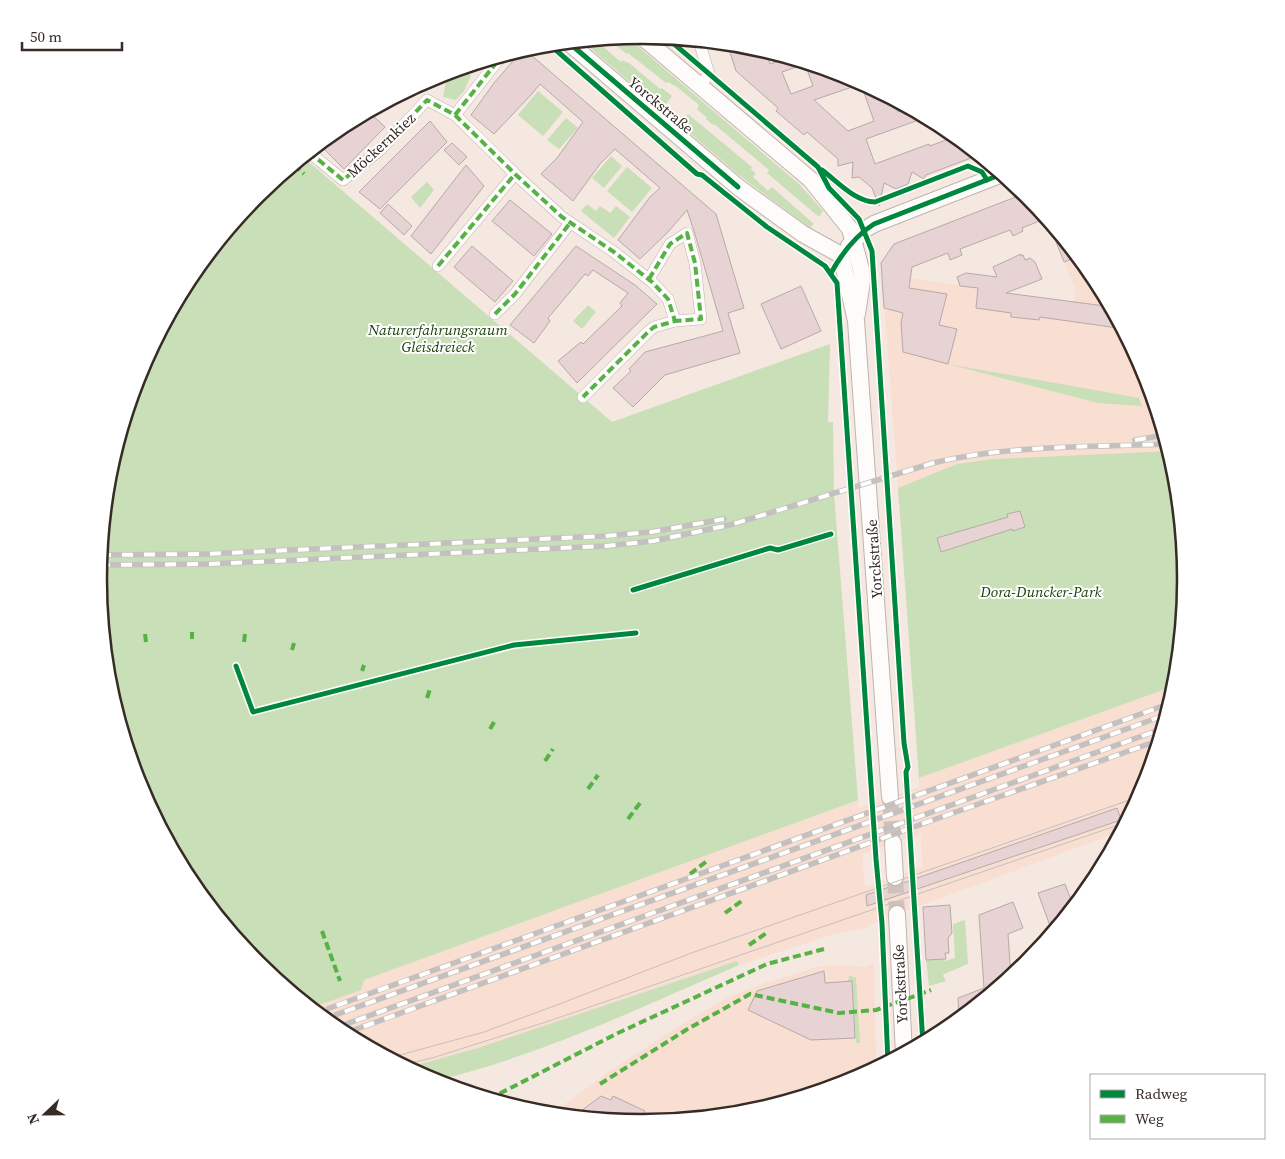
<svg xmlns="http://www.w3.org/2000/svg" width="1285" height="1159" font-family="'Source Serif 4',serif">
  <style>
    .built { fill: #f9ded2; fill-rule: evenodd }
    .green { fill: #c8dfb7 }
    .building { fill: #e7d2d4; stroke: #b6aaa9; fill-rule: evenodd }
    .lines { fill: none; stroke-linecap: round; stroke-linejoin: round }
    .secondary-tunnel { stroke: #cfc2bc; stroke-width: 16; stroke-dasharray: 16 8; stroke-linecap: butt }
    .street-casing { stroke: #bfb4ae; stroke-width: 12 }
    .secondary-casing { stroke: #bfb4ae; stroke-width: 18 }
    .street { stroke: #fefcfa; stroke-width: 11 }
    .secondary { stroke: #fefcfa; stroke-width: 16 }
    .tram { stroke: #c4c0bf; stroke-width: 1 }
    .rail-casing { stroke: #c4c0bf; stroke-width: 5.5 }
    .rail { stroke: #fff; stroke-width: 4; stroke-dasharray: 11; stroke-linecap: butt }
    .quiet { stroke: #56b245; stroke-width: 4; stroke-dasharray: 8 4; stroke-linecap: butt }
    .cycleway-casing { stroke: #fff; stroke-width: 8 }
    .cycleway { stroke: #00873e; stroke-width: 5 }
    .labels { text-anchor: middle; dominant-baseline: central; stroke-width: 4; stroke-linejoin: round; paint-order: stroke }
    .street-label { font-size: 15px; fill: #372b26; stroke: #fff }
    .park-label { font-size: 15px; font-style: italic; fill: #1b410b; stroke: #fff }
    .rim { fill: none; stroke: #372b26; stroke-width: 2.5 }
  </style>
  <rect width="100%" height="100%" fill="#f5e8e1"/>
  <g class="built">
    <polygon points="1078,257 1095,277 1146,371 1170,451 993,459 957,464 898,488 882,274 1074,302 1075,288 1064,262"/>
    <path d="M1177,685L1145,788L1122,831L868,925V927L835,934L739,965L555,1043L458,1075L432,1081L340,1032L311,1008L361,990L364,980L858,800L859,808L919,787V778ZM921,834L922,867L865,887L862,854Z"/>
    <polygon points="874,962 876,1066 873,1067 873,1071 851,1083 748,1114 642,1124 550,1115 611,1070 690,1019 729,997 758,985 821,966 842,965 867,967"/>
  </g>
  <g class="green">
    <polygon points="624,37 633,42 800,185 823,211 819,217 767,173 769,170 714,124 713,125 706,119 707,118 697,109 699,105 677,87 668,82 666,83 628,53 627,54 615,45 614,46 606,39"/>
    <polygon points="595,40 621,62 623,60 627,63 628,62 660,89 662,88 672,96 666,104 686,122 689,119 686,117 688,114 752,167 751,169 756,174 753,177 768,191 772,187 814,224 810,228 739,175 582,41"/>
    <polygon points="465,67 471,76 464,91 456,100 443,97 447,76 458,69"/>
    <polygon points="538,91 563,112 543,136 518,115"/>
    <polygon points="566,118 578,128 559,149 547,140"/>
    <polygon points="611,156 622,166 604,188 592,178"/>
    <polygon points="303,157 612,422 830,344 828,422 833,422 834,494 858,800 364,980 361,990 311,1008 257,964 190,882 139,788 108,685 98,579 109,473 140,371 190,277 258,194"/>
    <polygon points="627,167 652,188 632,212 607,191"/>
    <polygon points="427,182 434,190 420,208 411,197"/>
    <polygon points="587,204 596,211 600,206 610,213 616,206 630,217 614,238 581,211"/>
    <polygon points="588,305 596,312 582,329 573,321"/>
    <polygon points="948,364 1139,398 1142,406 1098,403"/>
    <polygon points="1170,451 1177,474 1187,580 1177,685 919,778 898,488 957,464 993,459"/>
    <polygon points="965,920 968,964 944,974 943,976 946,981 929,986 926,960 944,959 945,961 955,958 953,924"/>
    <path d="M737,961L739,965C639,1008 539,1057 432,1081L407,1068L478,1048Z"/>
    <polygon points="849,975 856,978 860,1043 856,1043 852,982 848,982"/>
  </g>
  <g class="building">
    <path d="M727,43L749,46L766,51L770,64L788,58L851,77L893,99L898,112L910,108L927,117L866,139L875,164L929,144L930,146L956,136L979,155L926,175L924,179L912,172L908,184L896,189L884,183L879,206L872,188L859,177L852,178L853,162L838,166V159L807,132L804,135L776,111L778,108L736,71ZM805,64L813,86L791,94L782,72ZM861,84L874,121L848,131L814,100Z"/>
    <polygon points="524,49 716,214 744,308 728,313 740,353 665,375 633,407 613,388 631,371 629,369 645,352 723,331 694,231 687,210 668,232 640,259 618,240 650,197 660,188 615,149 600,164 573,201 541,174 557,158 583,122 540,84 531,95 494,134 471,115 494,83 513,61 507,55"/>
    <polygon points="371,114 385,127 344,169 320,145 340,127"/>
    <polygon points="430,121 447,142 380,209 359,192"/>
    <polygon points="452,143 467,157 459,165 444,150"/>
    <polygon points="466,165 484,186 431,254 411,236"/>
    <polygon points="1026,193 1047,218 1022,228 1023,231 1013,236 1010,230 960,249 962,255 950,260 948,253 912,267 909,288 947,294 939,325 957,329 948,364 903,352 901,323 903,313 884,308 881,263 894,244"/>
    <polygon points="510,200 552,234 534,256 492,221"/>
    <polygon points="388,204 412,226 404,235 380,213"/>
    <polygon points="1051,223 1068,244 1078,257 1064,262 1049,224"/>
    <polygon points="472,246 513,281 495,302 454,267"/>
    <polygon points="576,246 635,285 657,304 577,383 558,361 581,342 583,344 622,306 620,303 628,293 593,270 588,276 585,274 548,318 550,321 534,343 510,325"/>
    <polygon points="1021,254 1021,256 1023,255 1025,260 1030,258 1035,262 1042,279 1006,293 1105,306 1104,312 1115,313 1118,320 1118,328 1040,317 1039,320 1011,317 1011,313 976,308 978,288 960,286 957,277 966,273 997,277 993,267"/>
    <polygon points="801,286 821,331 781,349 761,304"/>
    <polygon points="1020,511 1025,527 1013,531 1012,529 941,552 937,538 1008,517 1007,514"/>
    <polygon points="1117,808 1121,820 867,906 866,895 892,886 900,886 903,883"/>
    <polygon points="1065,884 1074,908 1053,934 1038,893"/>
    <polygon points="1013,902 1023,928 1008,934 1011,978 959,1020 958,998 984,988 979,915"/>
    <polygon points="950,905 952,933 948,938 949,953 945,953 946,959 926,960 923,907"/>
    <polygon points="824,971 825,983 852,981 855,1038 811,1040 748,1010 757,991"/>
    <polygon points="601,1096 611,1100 613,1096 645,1111 640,1124 573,1117"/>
  </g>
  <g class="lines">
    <g class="secondary-tunnel">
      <polyline points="890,797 893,843"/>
      <polyline points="895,877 897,914"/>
    </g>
    <g class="street-casing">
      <g id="street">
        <polyline points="699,41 709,74 701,85"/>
        <polyline points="455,115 500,58"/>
        <polyline points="309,152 343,180 380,150 427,100 455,115 515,174 562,217 614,252 652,282 668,299 675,321 654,327 649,331 583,397"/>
        <polyline points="438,266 515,174"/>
        <polyline points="649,279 670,244 687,233 695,263 701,319 675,321"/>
        <polyline points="495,314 515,294 570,223"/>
      </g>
    </g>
    <g class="secondary-casing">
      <g id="secondary">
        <polyline points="640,35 811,180 850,229 861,269 862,281 857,314"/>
        <polyline points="568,42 738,187 803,234 841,255 856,321 890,797"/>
        <polyline points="849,246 864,230 874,224 1002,174"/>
        <polyline points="893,843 895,877"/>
        <polyline points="897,914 904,1054"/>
      </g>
    </g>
    <use href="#street" class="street"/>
    <use href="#secondary" class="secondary"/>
    <g class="tram">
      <polyline points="389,1058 484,1032 562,1003 694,952 1141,796"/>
      <polyline points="402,1065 432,1058 549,1021 1127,822"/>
    </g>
    <g class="rail-casing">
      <g id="rail">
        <polyline points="1135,440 1165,435"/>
        <polyline points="100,555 205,554 605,536 651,532 724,519"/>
        <path d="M99,565L207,564L606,546L653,541L730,525L933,463C1008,445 1091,447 1168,444"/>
        <polyline points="316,1013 1171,703"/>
        <polyline points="324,1019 1168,714"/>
        <polyline points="335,1028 1164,728"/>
        <polyline points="343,1034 933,820 1160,740"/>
      </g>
    </g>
    <use href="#rail" class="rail"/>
    <g class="quiet">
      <polyline points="455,115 500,58"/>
      <polyline points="309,152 343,180 380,150 427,100 455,115 515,174 562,217 614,252 652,282 668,299 675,321 654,327 649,331 583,397"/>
      <polyline points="294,165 304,174"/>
      <polyline points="438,266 515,174"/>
      <polyline points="649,279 670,244 687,233 695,263 701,319 675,321"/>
      <polyline points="495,314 515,294 570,223"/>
      <polyline points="192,632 192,639"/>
      <polyline points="145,634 146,642"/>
      <polyline points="244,642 245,634"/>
      <polyline points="292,650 294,643"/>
      <polyline points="362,671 364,665"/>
      <polyline points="427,698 430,689"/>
      <polyline points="120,720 120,725"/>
      <polyline points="490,729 496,719"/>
      <polyline points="545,761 553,749"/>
      <polyline points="588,789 598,775"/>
      <polyline points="628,819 640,803"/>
      <polyline points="690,874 707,861"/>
      <polyline points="725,913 743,900"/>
      <polyline points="322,931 340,981"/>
      <polyline points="749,945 768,932"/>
      <polyline points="600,1084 686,1030 750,994 839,1013 876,1010 931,990"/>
      <polyline points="489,1099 618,1033 767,964 824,949"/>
    </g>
    <g class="cycleway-casing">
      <g id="cycleway">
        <polyline points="666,37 818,167 829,188 859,219 872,251 904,743 908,767 906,772 923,1044"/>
        <polyline points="568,42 738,187"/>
        <polyline points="549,44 697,174 702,175 767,227 825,266 837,283 876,859 882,923 888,1063"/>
        <path d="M822,170C837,181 854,201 875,202L968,166L982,172L987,180"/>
        <path d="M831,273C842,253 855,236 874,224L1002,174"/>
        <polyline points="633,590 770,548 778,550 831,534"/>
        <polyline points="236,666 253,712 514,645 636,633"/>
      </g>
    </g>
    <use href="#cycleway" class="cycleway"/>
  </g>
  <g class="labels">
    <g class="street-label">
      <text transform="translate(661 105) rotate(40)">Yorckstraße</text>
      <text transform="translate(381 145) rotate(-43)">Möckernkiez</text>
      <text transform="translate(874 559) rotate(-94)">Yorckstraße</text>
      <text transform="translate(900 984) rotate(-93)">Yorckstraße</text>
    </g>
    <g class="park-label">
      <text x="438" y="329">Naturerfahrungsraum<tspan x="438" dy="17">Gleisdreieck</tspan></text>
      <text x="1041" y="591">Dora-Duncker-Park</text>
    </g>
  </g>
  <path d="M0 0H1285V1159H0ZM107 579a535 535 0 1 1 1070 0a535 535 0 1 1-1070 0Z" fill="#fff" fill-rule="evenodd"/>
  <path class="rim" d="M107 579a535 535 0 1 1 1070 0a535 535 0 1 1-1070 0Z"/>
  <rect x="1090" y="1074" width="175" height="65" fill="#ffffff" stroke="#afaaa8"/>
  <rect x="1100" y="1090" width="25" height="8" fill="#00873e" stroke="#afaaa8"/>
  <text x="1135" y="1099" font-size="15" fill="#372b26">Radweg</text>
  <rect x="1100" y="1115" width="25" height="8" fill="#56b245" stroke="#afaaa8"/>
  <text x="1135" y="1124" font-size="15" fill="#372b26">Weg</text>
  <g transform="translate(45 1114) rotate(248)" stroke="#ffffff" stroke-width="4" paint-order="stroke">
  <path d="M0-4L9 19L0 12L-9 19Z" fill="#372b26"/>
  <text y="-8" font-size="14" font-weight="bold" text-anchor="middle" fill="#372b26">N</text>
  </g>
  <path d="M22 42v8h100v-8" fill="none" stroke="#372b26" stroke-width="2.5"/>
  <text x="30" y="42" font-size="15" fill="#372b26" stroke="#ffffff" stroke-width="4" paint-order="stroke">50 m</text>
</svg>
